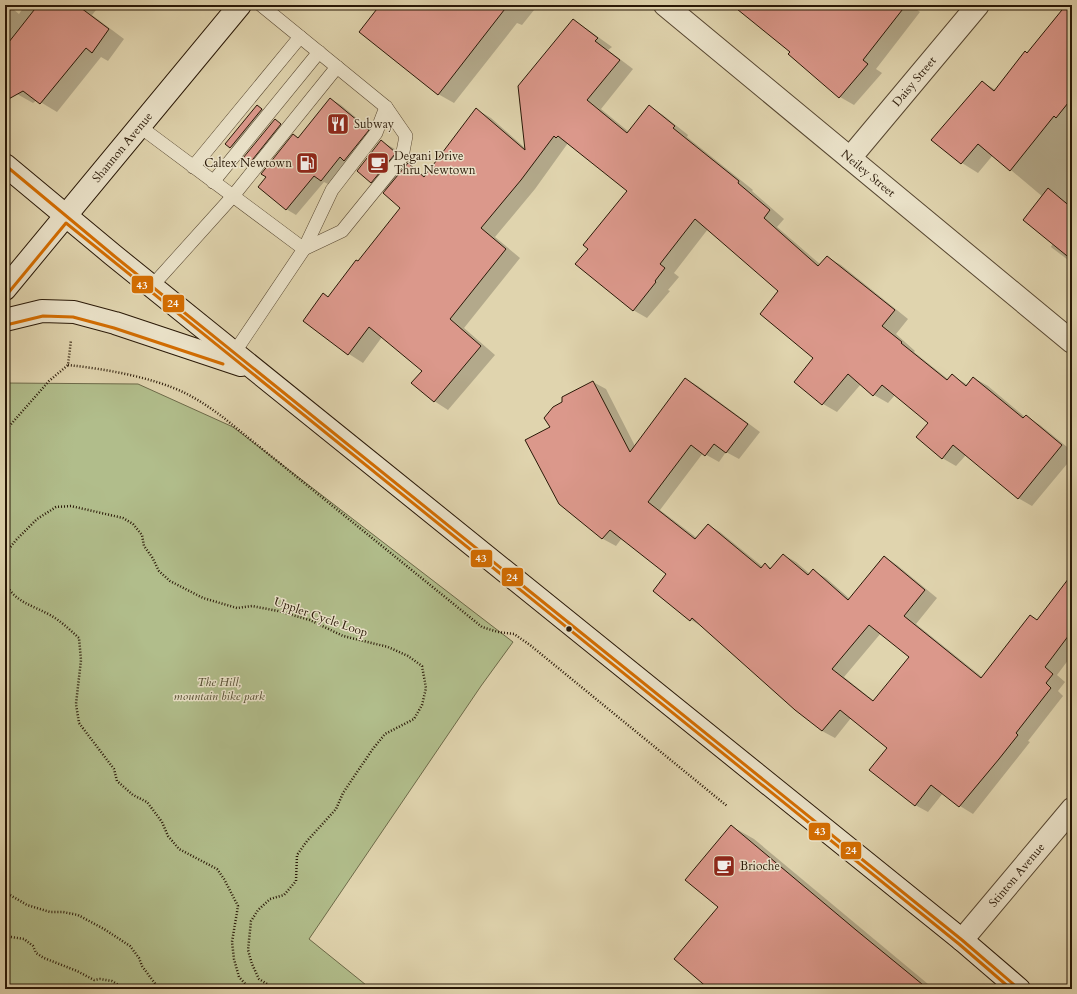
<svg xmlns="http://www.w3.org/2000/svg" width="1077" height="994" font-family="Cardo,serif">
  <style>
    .green { fill: #b1bd8b; stroke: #6d6a49 }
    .shadow { fill: #0003; fill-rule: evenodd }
    .building { fill: #db988b; stroke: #291807; fill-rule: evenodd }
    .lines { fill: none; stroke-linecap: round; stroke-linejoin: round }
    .lane-casing { stroke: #574731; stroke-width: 14 }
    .street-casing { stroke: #574731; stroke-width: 24 }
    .secondary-casing { stroke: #291807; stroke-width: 24 }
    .path { stroke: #291807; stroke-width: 2.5; stroke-dasharray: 1 2; stroke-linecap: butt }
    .lane { stroke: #ebe3ca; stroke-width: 13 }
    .street { stroke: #ebe3ca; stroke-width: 22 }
    .secondary { stroke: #ebe3ca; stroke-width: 22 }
    .bus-1-casing { stroke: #ebe3ca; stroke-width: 6 }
    .bus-2-casing { stroke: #ebe3ca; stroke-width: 6 }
    .bus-1 { stroke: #d46d01; stroke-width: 3 }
    .bus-2 { stroke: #d46d01; stroke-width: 3 }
    .bus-dot { fill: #291807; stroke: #ebe3ca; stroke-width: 1.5 }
    .labels { text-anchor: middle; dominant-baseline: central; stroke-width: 3; stroke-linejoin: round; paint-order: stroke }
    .street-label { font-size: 12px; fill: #291807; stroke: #ebe3ca }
    .poi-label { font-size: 12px; fill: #291807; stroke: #ebe3ca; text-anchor: start }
    .park-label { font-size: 12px; font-style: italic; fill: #524a2f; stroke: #ebe3ca }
    .line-badge { stroke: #ebe3ca; stroke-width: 1.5 }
    .badge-label { font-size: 11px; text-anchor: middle; font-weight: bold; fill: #fff }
  </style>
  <rect width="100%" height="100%" fill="#e0d4ae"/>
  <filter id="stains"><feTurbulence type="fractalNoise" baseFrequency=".005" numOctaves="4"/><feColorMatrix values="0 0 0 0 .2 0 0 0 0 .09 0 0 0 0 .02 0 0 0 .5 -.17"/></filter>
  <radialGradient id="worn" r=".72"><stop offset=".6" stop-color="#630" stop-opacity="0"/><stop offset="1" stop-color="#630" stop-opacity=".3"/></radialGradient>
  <polygon class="green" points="5,383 138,384 233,427 513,642 481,686 309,939 371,989 5,989"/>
  <g class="shadow">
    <polygon points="5,5 8,5 19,14 25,5 100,5 92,15 124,39 108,61 101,57 57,112 37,100 33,103 17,94 5,84"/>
    <polygon points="382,5 538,5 522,25 517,23 454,103 438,94"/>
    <polygon points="734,5 913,5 912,6 920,12 876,69 882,73 854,105 840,97 789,54 791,52"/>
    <polygon points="1068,5 1072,5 1072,263 1051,247 1053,243 1043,197 993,155 978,173 962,163 933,140 982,82 996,90"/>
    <polygon points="573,20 587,29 612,47 608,50 633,69 601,109 629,132 649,107 663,115 688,135 687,137 753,190 752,191 784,219 777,227 821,265 827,257 841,265 908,319 896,334 915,351 914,352 949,380 953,376 968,385 974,378 988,386 1025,417 1026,416 1040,425 1072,451 1072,458 1032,506 1018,498 966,455 956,466 942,458 930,423 895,395 888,403 874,395 861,384 837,412 823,404 814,358 780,291 708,229 674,273 679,277 668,290 670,291 647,318 633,310 589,249 628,191 568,143 535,189 495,237 520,258 464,328 495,355 448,410 434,401 423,370 382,337 363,363 349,354 304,321 329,298 402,208 386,191 371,182 381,141 400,152 413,163 411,166 426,176 476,109 491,118 525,148"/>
    <polygon points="331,99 341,105 378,136 332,186 324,182 296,215 286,209 267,177 294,135 299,138"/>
    <polygon points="258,106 264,110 237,151 227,144"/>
    <polygon points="275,120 286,128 256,166 249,163"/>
    <polygon points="1072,266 1072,277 1067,273"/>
    <path d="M686,379L698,386L760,432L739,459L726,452L719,462L703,453L660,510L697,538L708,525L720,532L763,567L765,565L772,568L784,555L796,562L810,574L813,570L826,578L850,599L885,557L897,565L937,598L916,624L982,677L1030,616L1038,620L1072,576V655L1057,675L1065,682L1058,691L1063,696L1028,741L1030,742L973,814L960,806L943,793L928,812L915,805L888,748L851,718L835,738L822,731L703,627L691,620L655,590L668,574L622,538L616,546L603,539L560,503L551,427L593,382L606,389L635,446ZM881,633L910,657L874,701L844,677Z"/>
    <polygon points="731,826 754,839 934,989 711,989 719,907"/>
    <polygon points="1072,929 1072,935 1069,932"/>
  </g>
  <g class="building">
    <polygon points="38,5 77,5 109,29 92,53 86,48 40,104 23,91 5,101 5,47"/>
    <polygon points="380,5 508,5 438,95 359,32"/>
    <polygon points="732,5 906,5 863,60 868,64 839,98 788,54 790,52"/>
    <polygon points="1066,5 1072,5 1072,98 1056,118 1054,116 1010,171 978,144 961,164 931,140 982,81 994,91 1025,51 1027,53"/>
    <polygon points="573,19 598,38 595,41 620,60 587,100 627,133 649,105 675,126 673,128 739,181 738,183 770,210 764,218 818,266 827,256 895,310 882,326 902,342 901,343 947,380 952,374 966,386 973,377 1023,418 1026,415 1062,445 1018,499 953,445 942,459 916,437 928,423 882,385 873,396 848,374 822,405 794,382 813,358 760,314 778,291 695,219 660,264 665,268 655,281 656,282 633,311 575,264 588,249 583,245 627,191 558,136 556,138 554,136 521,180 481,228 506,249 450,319 481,346 434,402 411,383 422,371 369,327 348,355 303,321 323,293 328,297 356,260 358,261 400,208 383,193 408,163 424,177 476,108 525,150 518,86"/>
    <polygon points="330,98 369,130 344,161 340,157 321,181 314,176 286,210 258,187 266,177 261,174 293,134 298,138"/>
    <polygon points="257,105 262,109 230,148 225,144"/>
    <polygon points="275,119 281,124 249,164 243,158"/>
    <polygon points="381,140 395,152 395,154 371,183 357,171"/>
    <polygon points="1048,188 1072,208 1072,260 1023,220"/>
    <path d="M685,378L748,424L726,453L714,444L705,456L691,445L648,502L695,539L708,524L761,568L765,563L770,569L783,554L808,575L813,569L848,600L884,556L925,590L904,616L981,678L1030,615L1037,620L1072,574V631L1045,667L1053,674L1046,683L1051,688L1016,733L1018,735L999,759L959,807L931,785L915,806L869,770L887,748L840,710L822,731L795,710L692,618L690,621L653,591L666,574L610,530L602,539L559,504L525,440L550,427L544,418L553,407L562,402V397L593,381L630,452ZM869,625L909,657L873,701L832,669Z"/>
    <polygon points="731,825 856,930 928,989 709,989 674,959 718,907 685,880"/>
  </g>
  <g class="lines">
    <g class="lane-casing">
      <g id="lane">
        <polyline points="139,126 304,249 332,190 376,133 386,107"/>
        <polyline points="193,167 300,37"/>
        <polyline points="213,182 319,52"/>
        <polyline points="152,286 233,196 337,67"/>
        <polyline points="234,353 304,249 342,231 402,157 406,136 386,107 261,5"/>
      </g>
    </g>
    <g class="street-casing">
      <g id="street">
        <path id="s1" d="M665,5L1072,342"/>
        <path id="s2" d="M850,158L978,5"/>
        <path id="s3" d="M962,940L1072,809"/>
      </g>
    </g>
    <g class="secondary-casing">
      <g id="secondary">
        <polyline points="5,165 113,255 962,940 1019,989"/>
        <path id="s4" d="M5,289L240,5"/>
        <polyline points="5,320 42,311 74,312 115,323 241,365"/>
      </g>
    </g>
    <g class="path">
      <polyline points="5,222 6,221"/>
      <path d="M68,365C105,369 152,377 185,393C199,400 212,409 224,418L482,627L498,632L514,634L530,645L727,806"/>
      <polyline points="5,431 49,381 68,365 71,340"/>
      <polyline points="5,554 16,540 37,519 56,507 71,506 123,518 133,524 142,535 144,546 152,557 159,571 170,581 203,598 237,608 252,606 278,611 310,620 343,636 388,647 408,656 422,666 426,688 422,705 414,719 385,734 372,750 343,793 336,809 307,841 297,855 296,881 284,895 270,899 258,910 251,921 248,950 252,964 259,979 275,989"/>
      <path d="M5,582C14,602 32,605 50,615C61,621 70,630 79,638L81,660L76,704L79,723L114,769L117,781L133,795L147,802L162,822L168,836L179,849L217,869L224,879L238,906L232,942L234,959L239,977L250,989"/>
      <polyline points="5,892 27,905 50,912 63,912 78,915 104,929 130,946 139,958 142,966 159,989"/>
      <polyline points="5,936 24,939 33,946 36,953 44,958 77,971 94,980 100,979 112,981 125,989"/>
    </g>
    <use href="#lane" class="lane"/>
    <use href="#street" class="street"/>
    <use href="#secondary" class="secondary"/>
    <g class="bus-1-casing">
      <polyline id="bus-1" points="5,165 113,255 962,940 1019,989"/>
    </g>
    <g class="bus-2-casing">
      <g id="bus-2">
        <polyline points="9,292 66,223 959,944 1011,989"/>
        <polyline points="6,325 43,316 73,317 114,328 223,364"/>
      </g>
    </g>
    <use href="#bus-1" class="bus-1"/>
    <use href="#bus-2" class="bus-2"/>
  </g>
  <defs>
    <g id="restaurant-square" transform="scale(1.15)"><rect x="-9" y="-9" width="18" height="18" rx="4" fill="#8f2418" stroke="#ebe3ca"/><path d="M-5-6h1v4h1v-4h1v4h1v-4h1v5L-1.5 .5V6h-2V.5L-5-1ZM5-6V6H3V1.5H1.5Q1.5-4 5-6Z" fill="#fff"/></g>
    <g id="fuel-square" transform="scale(1.15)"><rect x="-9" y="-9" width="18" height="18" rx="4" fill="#8f2418" stroke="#ebe3ca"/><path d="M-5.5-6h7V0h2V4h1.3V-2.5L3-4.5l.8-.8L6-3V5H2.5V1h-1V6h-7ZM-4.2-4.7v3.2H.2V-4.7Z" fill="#fff"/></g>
    <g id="cafe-square" transform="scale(1.15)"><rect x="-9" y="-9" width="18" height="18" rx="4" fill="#8f2418" stroke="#ebe3ca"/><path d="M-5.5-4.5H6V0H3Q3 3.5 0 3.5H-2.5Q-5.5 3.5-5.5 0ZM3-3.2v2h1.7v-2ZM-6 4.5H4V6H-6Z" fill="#fff"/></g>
  </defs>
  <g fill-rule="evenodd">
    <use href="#restaurant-square" x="338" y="124"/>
    <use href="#fuel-square" x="307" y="163"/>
    <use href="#cafe-square" x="378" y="163"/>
    <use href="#cafe-square" x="724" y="866"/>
  </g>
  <circle class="bus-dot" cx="569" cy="629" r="3.5"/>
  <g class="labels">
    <g class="street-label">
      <text stroke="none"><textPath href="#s2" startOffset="100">Daisy Street</textPath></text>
      <text stroke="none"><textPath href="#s4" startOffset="184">Shannon Avenue</textPath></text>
      <text stroke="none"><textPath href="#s1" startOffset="264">Neiley Street</textPath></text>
      <text transform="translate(321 617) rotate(19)">Uppler Cycle Loop</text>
      <text stroke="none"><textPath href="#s3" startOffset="85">Stinton Avenue</textPath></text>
    </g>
    <g class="poi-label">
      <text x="354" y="124">Subway</text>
      <text x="394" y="156">Degani Drive<tspan x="394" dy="14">Thru Newtown</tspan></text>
      <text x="292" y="163" text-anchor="end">Caltex Newtown</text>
      <text x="740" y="866">Brioche</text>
    </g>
    <g class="park-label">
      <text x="219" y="682">The Hill,<tspan x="219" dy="14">mountain bike park</tspan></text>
    </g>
  </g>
  <g class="line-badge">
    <rect x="131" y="275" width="23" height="19" rx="4" fill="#d46d01"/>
    <rect x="162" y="294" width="23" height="19" rx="4" fill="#d46d01"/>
    <rect x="470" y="549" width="23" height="19" rx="4" fill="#d46d01"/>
    <rect x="501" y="567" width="23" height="20" rx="4" fill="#d46d01"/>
    <rect x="808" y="822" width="23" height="19" rx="4" fill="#d46d01"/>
    <rect x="840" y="841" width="22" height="19" rx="4" fill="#d46d01"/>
  </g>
  <g class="badge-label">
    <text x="142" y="289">43</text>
    <text x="173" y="307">24</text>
    <text x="481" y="562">43</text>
    <text x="512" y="581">24</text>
    <text x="820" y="835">43</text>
    <text x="851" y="854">24</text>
  </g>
  <rect width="1077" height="994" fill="none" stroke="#e0d4ae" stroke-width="20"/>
  <rect x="6" y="6" width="1065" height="982" fill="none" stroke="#291807" stroke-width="2"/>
  <rect x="10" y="10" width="1057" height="974" fill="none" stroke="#291807"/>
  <rect width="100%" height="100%" filter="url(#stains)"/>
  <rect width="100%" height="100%" fill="url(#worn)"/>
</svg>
